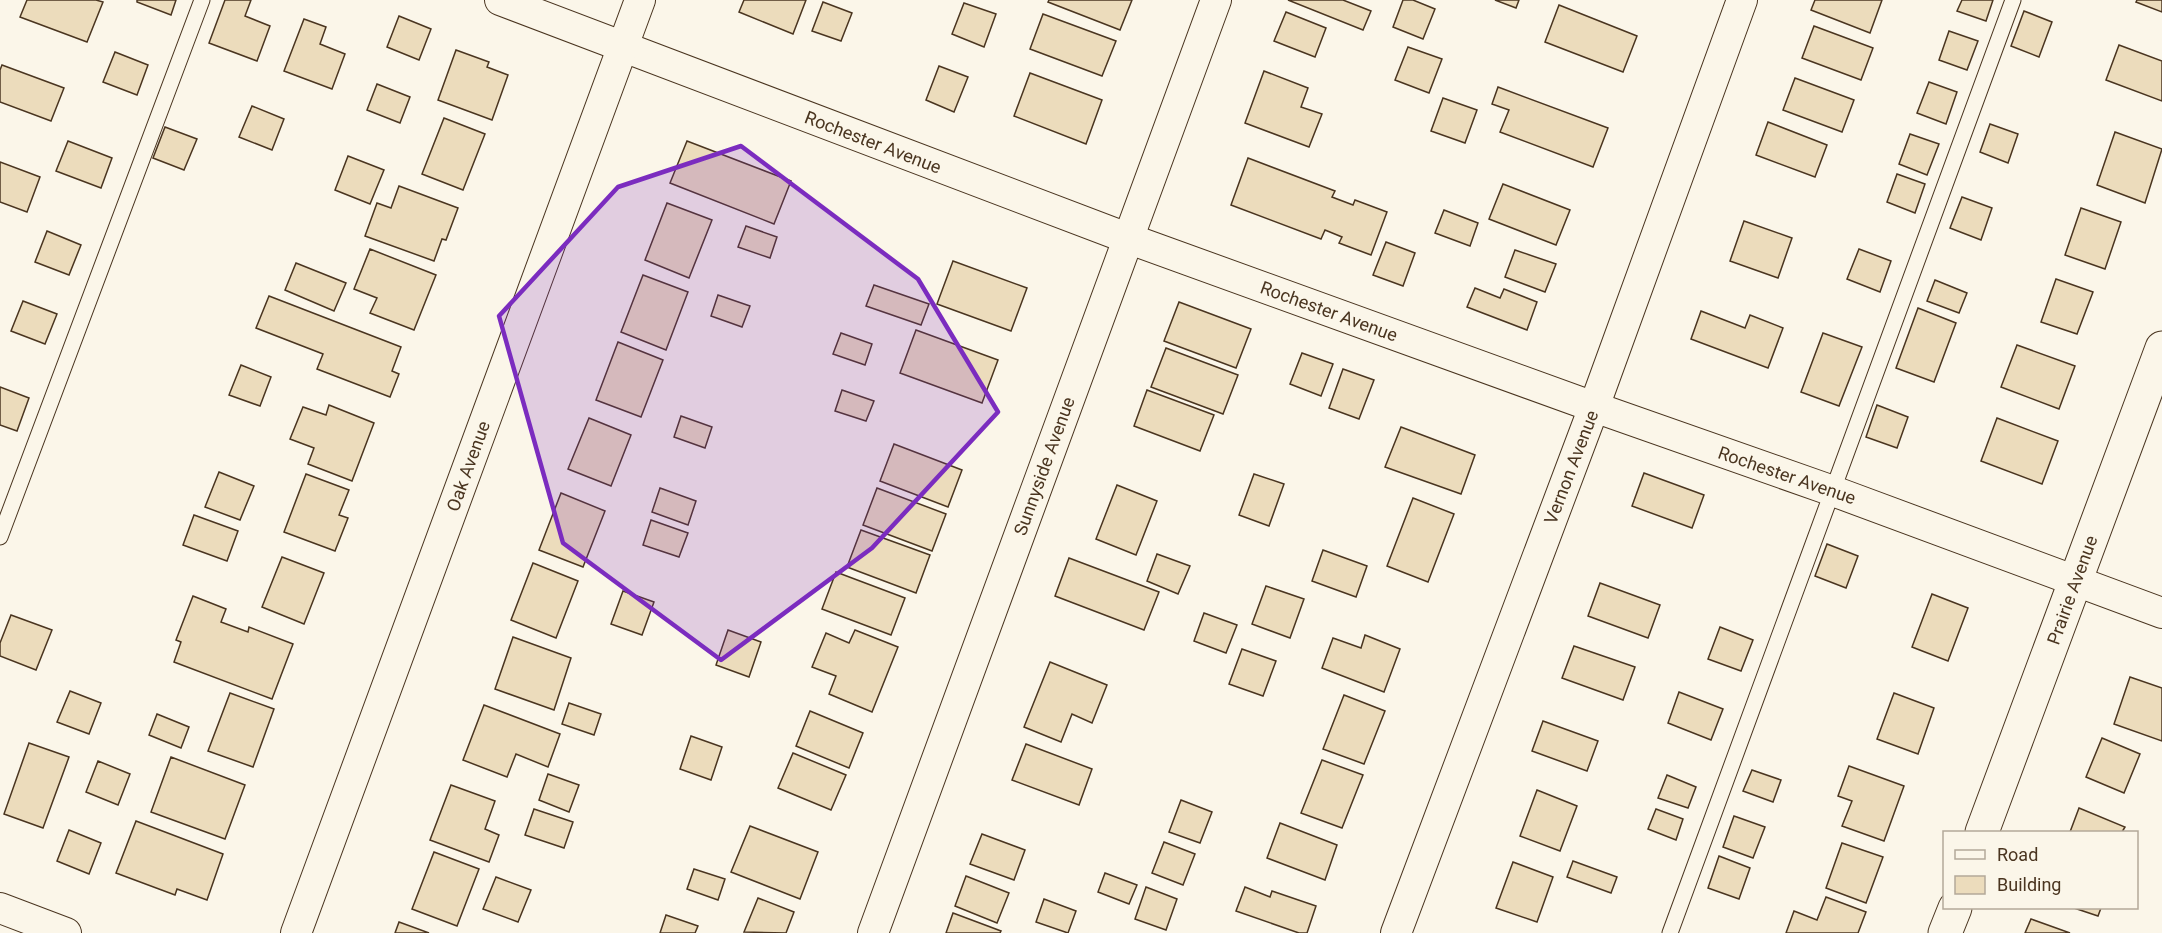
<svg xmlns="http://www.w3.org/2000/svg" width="2162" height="933" font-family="Roboto,sans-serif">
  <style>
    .building { fill: #ecdcbc; stroke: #4a3520; stroke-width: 1.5 }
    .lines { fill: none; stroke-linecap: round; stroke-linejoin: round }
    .service-casing { stroke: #4a3520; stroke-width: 17 }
    .minor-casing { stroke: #4a3520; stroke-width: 32 }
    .tertiary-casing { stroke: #4a3520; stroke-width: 35 }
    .service { stroke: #fbf6e9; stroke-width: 15 }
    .minor { stroke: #fbf6e9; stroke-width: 30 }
    .tertiary { stroke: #fbf6e9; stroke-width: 33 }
    .marked { fill: #7b2cbf; fill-opacity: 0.2; stroke: #7b2cbf; stroke-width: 4.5; stroke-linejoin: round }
    .labels { text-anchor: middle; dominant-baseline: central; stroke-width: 4.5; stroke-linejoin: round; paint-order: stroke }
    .street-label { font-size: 18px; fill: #4a3520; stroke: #fbf6e9 }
  </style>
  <rect width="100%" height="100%" fill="#fbf6e9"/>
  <g class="building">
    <polygon points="27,0 96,0 103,2 87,42 20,17"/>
    <polygon points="137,0 176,0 171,15 137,2"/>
    <polygon points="225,0 251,0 245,16 270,26 257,61 209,43"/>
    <polygon points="744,0 806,0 793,34 739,12"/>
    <polygon points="1049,0 1132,0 1120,30 1048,2"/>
    <polygon points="1288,0 1343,0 1371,11 1363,30"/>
    <polygon points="1403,0 1413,0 1435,9 1423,39 1393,27"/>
    <polygon points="1495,0 1519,0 1516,8"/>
    <polygon points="1815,0 1882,0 1870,33 1811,10"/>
    <polygon points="1962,0 1993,0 1986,21 1957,11"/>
    <polygon points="2137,0 2162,0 2162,12 2136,2"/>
    <polygon points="823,2 852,13 841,41 812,31"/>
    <polygon points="964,3 996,14 984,47 952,34"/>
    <polygon points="1559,5 1637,36 1623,72 1545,42"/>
    <polygon points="2024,11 2052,22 2039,57 2011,46"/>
    <polygon points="1286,12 1326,28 1315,57 1274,41"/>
    <polygon points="1043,14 1116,41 1102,76 1030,49"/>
    <polygon points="399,16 431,29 419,60 387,47"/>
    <polygon points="304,19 326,27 320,44 345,54 332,89 284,71"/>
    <polygon points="1814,26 1873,48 1861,80 1802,58"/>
    <polygon points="1949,31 1978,41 1967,70 1939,60"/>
    <polygon points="2119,45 2162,61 2162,101 2106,80"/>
    <polygon points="1408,47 1442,59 1429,93 1395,80"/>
    <polygon points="456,50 489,62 487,67 508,75 492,120 438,100"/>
    <polygon points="115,52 148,65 137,95 103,82"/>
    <polygon points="2,65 64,88 51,121 0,102 0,70"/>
    <polygon points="939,66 968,77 954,112 926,100"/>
    <polygon points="1264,71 1308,88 1301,107 1322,114 1309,147 1245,123"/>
    <polygon points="1030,73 1102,100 1086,144 1014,116"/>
    <polygon points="1795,78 1854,100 1842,132 1783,110"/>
    <polygon points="1929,82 1957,92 1946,124 1917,113"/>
    <polygon points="377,84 410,97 400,123 367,110"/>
    <polygon points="1498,87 1608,128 1593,167 1500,132 1509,110 1492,104"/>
    <polygon points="1443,98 1477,110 1465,143 1431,131"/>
    <polygon points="252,106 284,119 272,150 239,137"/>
    <polygon points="444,118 485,134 463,190 422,174"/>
    <polygon points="1768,122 1827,145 1815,177 1756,155"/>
    <polygon points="1990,124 2018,134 2008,163 1980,152"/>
    <polygon points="165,127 197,139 184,170 153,158"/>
    <polygon points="2115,132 2162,149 2145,203 2097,185"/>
    <polygon points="1910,134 1939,144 1927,175 1899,164"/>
    <polygon points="68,141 112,158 101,188 56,171"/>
    <polygon points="687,141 791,181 774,224 670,183"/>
    <polygon points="348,156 384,170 370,204 335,190"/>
    <polygon points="1248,158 1335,191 1332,197 1353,205 1355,200 1387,212 1371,255 1339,243 1342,237 1325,230 1321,239 1231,205"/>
    <polygon points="0,162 40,177 27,212 0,202"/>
    <polygon points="1897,174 1925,184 1915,213 1887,202"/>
    <polygon points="1503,184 1570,210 1556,245 1489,219"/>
    <polygon points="399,186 458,208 446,240 442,239 434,261 365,236 377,203 391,208"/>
    <polygon points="1962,197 1992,208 1981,240 1950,228"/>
    <polygon points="667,203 712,220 689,278 645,260"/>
    <polygon points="2081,208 2121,222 2105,269 2065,255"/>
    <polygon points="1444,210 1478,223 1470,246 1435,233"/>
    <polygon points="1744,221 1792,238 1778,278 1730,261"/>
    <polygon points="746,226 777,237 770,258 738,247"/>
    <polygon points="47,231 81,245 69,275 35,262"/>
    <polygon points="1386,242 1415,253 1403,286 1373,275"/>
    <polygon points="370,249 436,275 414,330 370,313 377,298 354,289"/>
    <polygon points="1859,249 1891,261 1880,292 1847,279"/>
    <polygon points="1515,250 1556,264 1545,292 1505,277"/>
    <polygon points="953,261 1027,288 1011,331 937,304"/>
    <polygon points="296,263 346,283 334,311 285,290"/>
    <polygon points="643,275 688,292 666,350 621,332"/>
    <polygon points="2056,279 2093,292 2077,334 2041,322"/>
    <polygon points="1935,280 1967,293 1959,313 1927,301"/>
    <polygon points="874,285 929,304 921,325 866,306"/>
    <polygon points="1475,288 1500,298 1504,289 1537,302 1527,330 1467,307"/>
    <polygon points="718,295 750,306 742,327 711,316"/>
    <polygon points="269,296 401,347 392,371 399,374 390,397 317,369 323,354 256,328"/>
    <polygon points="23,301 57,314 45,344 11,331"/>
    <polygon points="1179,302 1251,329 1236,368 1164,341"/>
    <polygon points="1918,308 1956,323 1934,382 1896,368"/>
    <polygon points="1701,311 1745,328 1750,315 1783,328 1768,368 1691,339"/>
    <polygon points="916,330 998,360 982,403 900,373"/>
    <polygon points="841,333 872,344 865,365 833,354"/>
    <polygon points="1823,333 1862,347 1839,406 1801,392"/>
    <polygon points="618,342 663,360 641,417 596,400"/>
    <polygon points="2017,345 2075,366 2059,409 2001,387"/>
    <polygon points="1166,348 1238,375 1223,414 1151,387"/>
    <polygon points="1302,353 1333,364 1321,396 1290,384"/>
    <polygon points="241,365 271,377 260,406 229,395"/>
    <polygon points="1343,369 1374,380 1359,419 1329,408"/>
    <polygon points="0,387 29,398 17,431 0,425"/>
    <polygon points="842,390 874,401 866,421 835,411"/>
    <polygon points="1147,390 1214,415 1200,451 1134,426"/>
    <polygon points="329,405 374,423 352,481 308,464 314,448 290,439 303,407 326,415"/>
    <polygon points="1877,405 1908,417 1897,448 1866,437"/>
    <polygon points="681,416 712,427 705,448 674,437"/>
    <polygon points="589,418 631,435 611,486 568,469"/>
    <polygon points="1997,418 2058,441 2042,484 1981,461"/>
    <polygon points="1401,427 1475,455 1461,494 1385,467"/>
    <polygon points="894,444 962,470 948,507 880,481"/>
    <polygon points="219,472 254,486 240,520 205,507"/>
    <polygon points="1644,473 1704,495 1692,528 1632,506"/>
    <polygon points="306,474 349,490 339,515 348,518 335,551 284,532"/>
    <polygon points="1254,474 1284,484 1269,526 1239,515"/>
    <polygon points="1117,485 1157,501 1136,555 1096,539"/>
    <polygon points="660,488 696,501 688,525 652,512"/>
    <polygon points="877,488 946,514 932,551 863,525"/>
    <polygon points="561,493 605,511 583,567 539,550"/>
    <polygon points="1413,498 1454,514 1428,582 1387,566"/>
    <polygon points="194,515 238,531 227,561 183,545"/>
    <polygon points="651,520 688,533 679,557 643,545"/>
    <polygon points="861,530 930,555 916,593 847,567"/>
    <polygon points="1827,544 1858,556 1846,588 1815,576"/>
    <polygon points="1323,550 1367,566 1356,597 1312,581"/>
    <polygon points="1157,554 1190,566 1178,594 1147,581"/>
    <polygon points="282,557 324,573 304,624 262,607"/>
    <polygon points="1069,558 1159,592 1144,630 1055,596"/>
    <polygon points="533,563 578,581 556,638 511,620"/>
    <polygon points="836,572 905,598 891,635 822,609"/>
    <polygon points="1600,583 1660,605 1648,638 1588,616"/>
    <polygon points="1266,586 1304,599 1290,638 1252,624"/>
    <polygon points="623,591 654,602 642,635 611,624"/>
    <polygon points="1932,594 1968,608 1948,661 1912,647"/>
    <polygon points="193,596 226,609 221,622 248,632 249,627 293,644 272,699 174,662 181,642 176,640"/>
    <polygon points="1204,613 1237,625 1226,653 1194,641"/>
    <polygon points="11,615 52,630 36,670 0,656 0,643"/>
    <polygon points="1720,627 1753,640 1741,671 1708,659"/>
    <polygon points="728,630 761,642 749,677 716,665"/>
    <polygon points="855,630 898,647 872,712 829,694 836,676 812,667 826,633 849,643"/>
    <polygon points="1365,635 1400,649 1384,692 1322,668 1333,638 1361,648"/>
    <polygon points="513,637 571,658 554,710 495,689"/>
    <polygon points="1574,646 1635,667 1623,700 1562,678"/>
    <polygon points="1242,649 1276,661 1263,696 1229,684"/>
    <polygon points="1050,662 1107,685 1092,723 1072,714 1061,742 1024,727"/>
    <polygon points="2130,677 2162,688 2162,741 2114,724"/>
    <polygon points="70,691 101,703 89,734 57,722"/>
    <polygon points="1679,692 1723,709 1711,740 1668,723"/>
    <polygon points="230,693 274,709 253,767 208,751"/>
    <polygon points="1894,693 1934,708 1918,754 1877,739"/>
    <polygon points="1344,695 1385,711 1364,764 1323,749"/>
    <polygon points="569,703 601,714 594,735 562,724"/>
    <polygon points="484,705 560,734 548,767 516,754 507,777 463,760"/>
    <polygon points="810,711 863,733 849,768 796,746"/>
    <polygon points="157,714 189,727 181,748 149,735"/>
    <polygon points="1543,721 1598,741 1587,771 1532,751"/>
    <polygon points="691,736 722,747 711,780 680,769"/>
    <polygon points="2102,738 2140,754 2124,793 2086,777"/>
    <polygon points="29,743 69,757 43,828 4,814"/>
    <polygon points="1026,744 1092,769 1079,805 1012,780"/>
    <polygon points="793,753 846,775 831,810 778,788"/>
    <polygon points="171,757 245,785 225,839 151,812"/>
    <polygon points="1322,760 1363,775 1342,828 1301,813"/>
    <polygon points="98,761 130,774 118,805 86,792"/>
    <polygon points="1849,766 1904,786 1884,841 1842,826 1852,801 1838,796"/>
    <polygon points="1752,770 1781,780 1773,802 1743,791"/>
    <polygon points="548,774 579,785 569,812 539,800"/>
    <polygon points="1667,775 1696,787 1688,808 1658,798"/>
    <polygon points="451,785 495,801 485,829 499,835 489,862 430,840"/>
    <polygon points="1537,790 1577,806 1560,851 1520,836"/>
    <polygon points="1181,800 1212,812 1200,843 1169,832"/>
    <polygon points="2079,808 2125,827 2122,832 2070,832"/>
    <polygon points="534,809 573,822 564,848 525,835"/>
    <polygon points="1656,809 1683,819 1676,840 1648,829"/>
    <polygon points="1734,816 1765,827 1753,858 1723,847"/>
    <polygon points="136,821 223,854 207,900 177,889 175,895 116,873"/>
    <polygon points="1280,823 1337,845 1325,880 1267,858"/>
    <polygon points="750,826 818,852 800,899 731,872"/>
    <polygon points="69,830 101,843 89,874 57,861"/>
    <polygon points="982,834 1025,850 1014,880 970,864"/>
    <polygon points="1164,842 1195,854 1183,885 1152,873"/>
    <polygon points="1842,843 1883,857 1866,903 1826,888"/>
    <polygon points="434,852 479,869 457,926 412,909"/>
    <polygon points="1719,856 1750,868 1739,899 1708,888"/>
    <polygon points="1573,861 1617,877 1611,893 1567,877"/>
    <polygon points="1513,862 1553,877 1537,922 1496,908"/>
    <polygon points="694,869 725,879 718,900 687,889"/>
    <polygon points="1105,873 1137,885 1129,904 1098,892"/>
    <polygon points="966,876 1009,893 997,923 955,906"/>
    <polygon points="496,877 531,890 518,922 483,909"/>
    <polygon points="1146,887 1177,899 1166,930 1135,919"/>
    <polygon points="1245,887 1270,897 1272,891 1316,906 1307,933 1299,933 1236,911"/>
    <polygon points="1826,897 1866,912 1858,933 1786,933 1794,911 1817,920"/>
    <polygon points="758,898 794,912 786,933 744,932"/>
    <polygon points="1044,899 1076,911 1068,933 1036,922"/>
    <polygon points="2074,908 2101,908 2098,916"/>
    <polygon points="953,913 1001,931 1000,933 946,933"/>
    <polygon points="666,915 698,926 695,933 660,933"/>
    <polygon points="2031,919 2070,933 2025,933"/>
    <polygon points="399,922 429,933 395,933"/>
  </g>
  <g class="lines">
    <g class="service-casing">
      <g id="service">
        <polyline points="0,537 202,0"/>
        <polyline points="1670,933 2013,0"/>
      </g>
    </g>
    <g class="minor-casing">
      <g id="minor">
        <polyline points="500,0 1127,238 1594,407 1833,491 2162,613"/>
        <polyline points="0,908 66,933"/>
        <polyline points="296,933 640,0"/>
        <polyline points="873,933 1216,0"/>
        <polyline points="1396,933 1594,407 1742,0"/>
      </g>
    </g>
    <g class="tertiary-casing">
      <g id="tertiary">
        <polyline points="1982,832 2162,348"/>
        <polyline points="1945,933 1955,908"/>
      </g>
    </g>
    <use href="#service" class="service"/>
    <use href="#minor" class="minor"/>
    <use href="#tertiary" class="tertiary"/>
  </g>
  <path class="marked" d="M741,146L918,279L998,412L872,548L721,660L563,543L499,316L618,187Z"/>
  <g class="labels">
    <g class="street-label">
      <text transform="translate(873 142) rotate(21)">Rochester Avenue</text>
      <text transform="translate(1329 311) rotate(20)">Rochester Avenue</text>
      <text transform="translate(468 466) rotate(-70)">Oak Avenue</text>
      <text transform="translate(1044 466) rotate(-70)">Sunnyside Avenue</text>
      <text transform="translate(1571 467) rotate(-69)">Vernon Avenue</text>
      <text transform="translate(1787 475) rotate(19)">Rochester Avenue</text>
      <text transform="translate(2072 590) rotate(-70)">Prairie Avenue</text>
    </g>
  </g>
  <rect x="1943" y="831" width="195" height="78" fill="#fbf6e9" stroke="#b4a999" stroke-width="1.5"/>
  <rect x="1955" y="850" width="30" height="9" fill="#fbf6e9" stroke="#b4a999" stroke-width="1.5"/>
  <text x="1997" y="861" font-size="18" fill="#4a3520">Road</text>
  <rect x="1955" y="876" width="30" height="18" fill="#ecdcbc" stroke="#b4a999" stroke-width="1.5"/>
  <text x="1997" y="891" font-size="18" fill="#4a3520">Building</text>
</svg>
